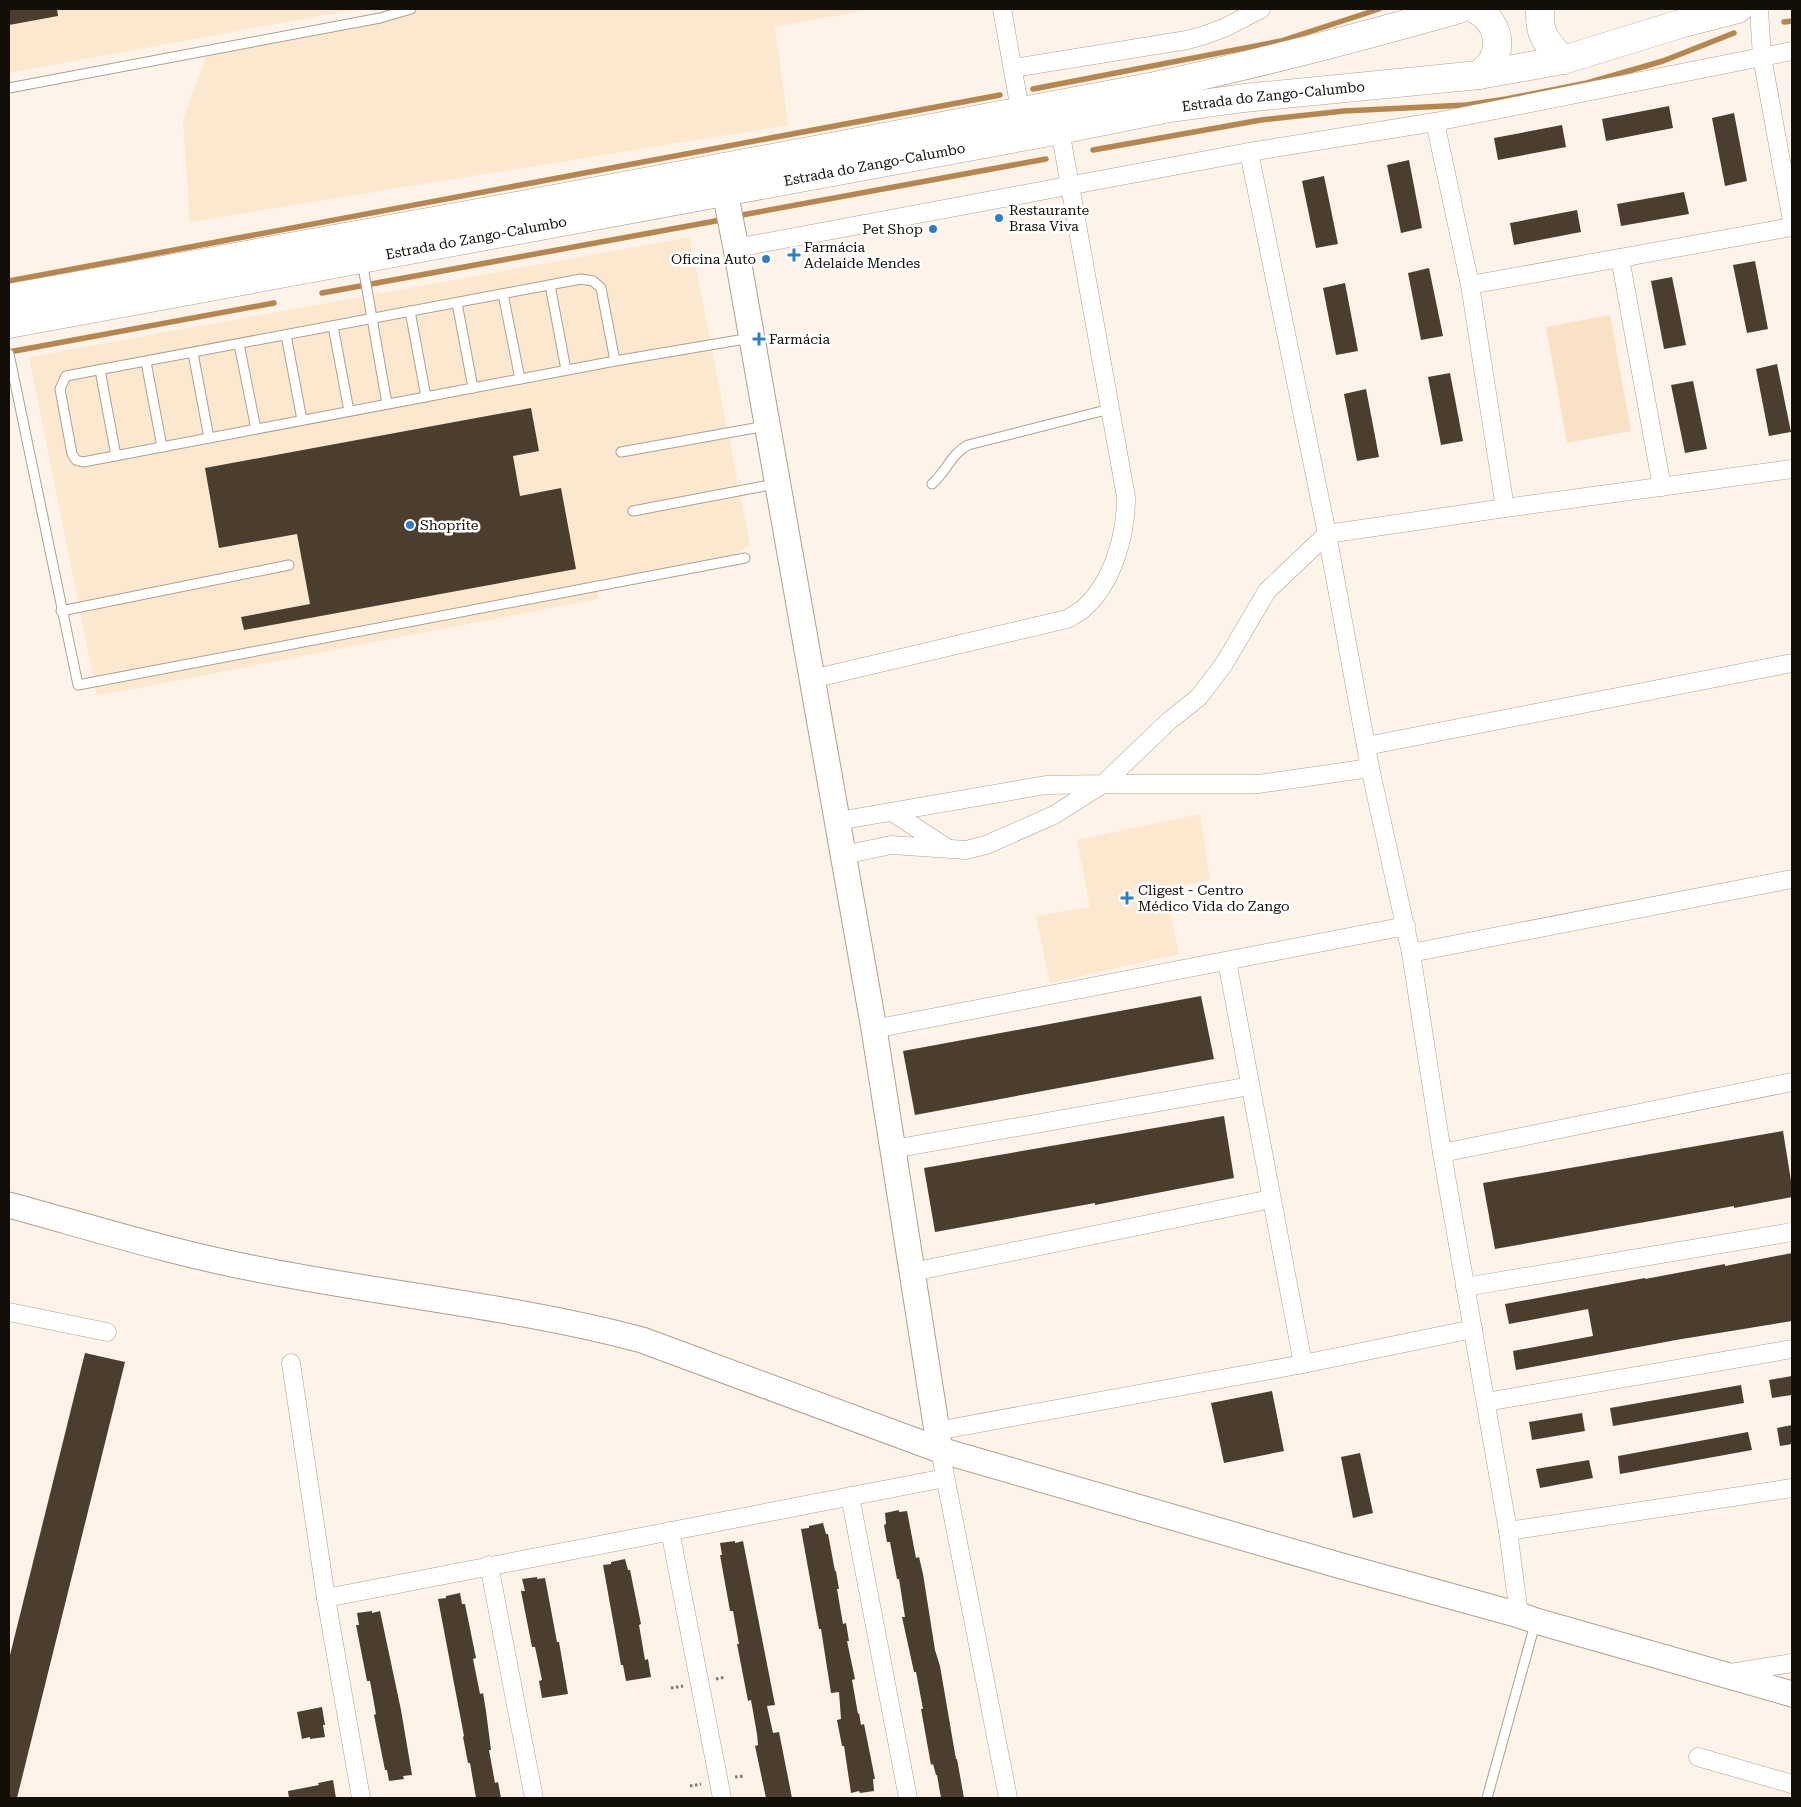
<svg xmlns="http://www.w3.org/2000/svg" width="1801" height="1807" font-family="'Roboto Serif',serif">
  <style>
    .built { fill: #fce7cf }
    .green { fill: #f9e1c6 }
    .lines { fill: none; stroke-linecap: round; stroke-linejoin: round }
    .stream { stroke: #b5874e; stroke-width: 5.5 }
    .building { fill: #4b3e2f }
    .lane-casing { stroke: #afa08f; stroke-width: 11 }
    .street-casing { stroke: #afa08f; stroke-width: 19 }
    .secondary-casing { stroke: #afa08f; stroke-width: 27 }
    .primary-casing { stroke: #afa08f; stroke-width: 29 }
    .path { stroke: #7d766e; stroke-width: 3; stroke-dasharray: 2.5 2.5; stroke-linecap: butt }
    .lane { stroke: #fff; stroke-width: 9 }
    .street { stroke: #fff; stroke-width: 18 }
    .secondary { stroke: #fff; stroke-width: 25 }
    .primary { stroke: #fff; stroke-width: 28 }
    .poi-dot { fill: #2a7ecc; stroke: #fff; stroke-width: 2 }
    .labels { text-anchor: middle; dominant-baseline: central; stroke-width: 5; stroke-linejoin: round; paint-order: stroke }
    .street-label { font-size: 14px; fill: #130e08; stroke: #fff }
    .poi-label { font-size: 14px; fill: #130e08; stroke: #fff; text-anchor: start }
  </style>
  <rect width="100%" height="100%" fill="#fdf3e8"/>
  <g class="built">
    <polygon points="9,9 358,9 9,73"/>
    <polygon points="425,9 872,9 775,27 788,125 190,222 183,119 207,54"/>
    <polygon points="690,237 750,545 722,562 599,579 597,599 97,696 29,357"/>
    <polygon points="1200,814 1210,880 1165,889 1179,954 1050,983 1036,916 1090,907 1077,840"/>
  </g>
  <polygon class="green" points="1610,315 1631,431 1567,443 1546,327"/>
  <g class="lines">
    <g class="stream">
      <polyline points="1784,22 1792,21"/>
      <polyline points="1033,89 1281,41 1379,9"/>
      <polyline points="1093,150 1261,120 1344,111 1466,105 1506,99 1587,83 1663,61 1734,33"/>
      <polyline points="742,215 1046,159"/>
      <polyline points="9,281 1000,95"/>
      <polyline points="322,293 721,220"/>
      <polyline points="9,352 274,303"/>
    </g>
  </g>
  <g class="building">
    <polygon points="9,9 57,9 58,16 9,25"/>
    <polygon points="1669,106 1673,128 1606,141 1602,119"/>
    <polygon points="1734,113 1747,181 1725,186 1712,118"/>
    <polygon points="1562,125 1566,147 1498,160 1494,138"/>
    <polygon points="1409,160 1422,228 1401,233 1387,165"/>
    <polygon points="1324,176 1338,244 1316,248 1302,181"/>
    <polygon points="1684,192 1689,214 1621,226 1617,204"/>
    <polygon points="1577,210 1581,232 1514,245 1510,223"/>
    <polygon points="1755,261 1768,329 1747,333 1733,265"/>
    <polygon points="1429,268 1443,336 1421,340 1408,273"/>
    <polygon points="1672,277 1686,345 1664,349 1651,281"/>
    <polygon points="1345,283 1358,351 1336,355 1323,288"/>
    <polygon points="1777,364 1791,432 1769,436 1756,369"/>
    <polygon points="1450,373 1463,441 1441,445 1428,377"/>
    <polygon points="1693,381 1707,449 1685,453 1671,385"/>
    <polygon points="1366,389 1379,457 1357,461 1344,394"/>
    <polygon points="531,408 539,451 513,456 520,496 561,488 576,569 244,630 241,617 310,604 297,534 219,548 205,468"/>
    <polygon points="1201,996 1214,1059 915,1115 903,1051"/>
    <polygon points="1224,1116 1234,1178 1095,1205 1095,1203 935,1232 924,1168"/>
    <polygon points="1783,1131 1792,1187 1792,1197 1734,1208 1734,1206 1495,1249 1483,1183"/>
    <polygon points="1792,1253 1792,1321 1676,1340 1516,1370 1513,1351 1593,1336 1588,1309 1509,1324 1505,1304 1645,1278 1645,1279 1725,1264 1725,1266"/>
    <polygon points="85,1353 125,1362 17,1798 9,1798 9,1659"/>
    <polygon points="1792,1376 1792,1395 1772,1398 1769,1380"/>
    <polygon points="1741,1385 1744,1403 1613,1426 1610,1408"/>
    <polygon points="1272,1391 1284,1451 1224,1463 1211,1403"/>
    <polygon points="1582,1413 1585,1431 1532,1440 1529,1422"/>
    <polygon points="1792,1425 1792,1444 1780,1446 1777,1428"/>
    <polygon points="1748,1432 1752,1450 1620,1474 1618,1456"/>
    <polygon points="1360,1453 1373,1513 1353,1518 1341,1457"/>
    <polygon points="1589,1460 1593,1478 1540,1488 1536,1469"/>
    <polygon points="899,1510 899,1512 907,1511 916,1558 919,1557 923,1574 935,1650 940,1666 953,1742 956,1759 957,1759 964,1798 941,1798 937,1775 936,1775 933,1764 931,1765 921,1709 923,1709 916,1672 914,1672 902,1617 905,1617 899,1579 897,1579 890,1542 887,1542 884,1525 886,1524 885,1513"/>
    <polygon points="823,1523 826,1534 828,1534 835,1571 836,1571 839,1589 837,1589 843,1624 846,1623 849,1641 847,1641 855,1679 852,1680 858,1714 859,1713 861,1725 864,1724 875,1779 873,1779 874,1791 860,1793 859,1791 851,1793 844,1746 842,1746 837,1720 841,1719 839,1692 831,1693 821,1629 819,1629 801,1529 809,1528 809,1526"/>
    <polygon points="735,1541 735,1543 743,1541 775,1705 767,1706 773,1733 779,1732 792,1798 766,1798 755,1746 758,1745 757,1734 751,1700 748,1701 737,1644 739,1644 733,1611 730,1611 720,1555 722,1555 720,1543"/>
    <polygon points="625,1559 628,1570 630,1570 641,1624 639,1625 645,1660 648,1659 651,1677 626,1681 623,1665 621,1665 603,1565 611,1564 611,1562"/>
    <polygon points="537,1577 537,1579 545,1578 557,1642 559,1642 568,1694 542,1698 539,1681 542,1680 535,1647 532,1647 521,1591 525,1591 522,1579"/>
    <polygon points="460,1593 462,1604 465,1604 476,1658 473,1659 480,1694 483,1693 486,1711 491,1750 489,1750 495,1783 498,1782 501,1798 476,1798 470,1763 468,1763 463,1737 464,1736 438,1599 446,1598 446,1596"/>
    <polygon points="372,1611 372,1613 380,1611 401,1710 412,1775 403,1776 404,1779 389,1781 387,1770 385,1770 374,1715 376,1714 370,1681 367,1681 356,1625 359,1625 357,1613"/>
    <polygon points="322,1707 325,1725 323,1725 325,1737 310,1739 310,1737 302,1739 297,1712"/>
    <polygon points="333,1780 336,1798 289,1798 288,1791 319,1785 318,1783"/>
  </g>
  <g class="lines">
    <g class="lane-casing">
      <g id="lane">
        <polyline points="9,88 380,18 411,9"/>
        <polyline points="362,261 387,404"/>
        <polyline points="550,285 566,370"/>
        <polyline points="503,294 520,379"/>
        <polyline points="457,303 473,388"/>
        <polyline points="410,311 426,397"/>
        <polyline points="333,326 349,411"/>
        <polyline points="286,335 302,420"/>
        <polyline points="239,344 256,429"/>
        <polyline points="193,353 209,438"/>
        <polyline points="9,354 78,685 745,558"/>
        <polyline points="615,361 601,288 593,281 581,279 66,376 60,389 72,454 76,460 83,462 615,361 751,338"/>
        <polyline points="146,362 162,447"/>
        <polyline points="100,370 116,456"/>
        <polyline points="621,452 766,426"/>
        <path d="M932,484C946,472 951,454 968,445L1110,409"/>
        <polyline points="633,511 775,484"/>
        <polyline points="61,611 289,565"/>
        <polyline points="1487,1798 1535,1624"/>
      </g>
    </g>
    <g class="street-casing">
      <g id="street">
        <polyline points="1002,9 1020,110"/>
        <polyline points="1759,9 1762,57 1792,221"/>
        <polyline points="1013,68 1187,40 1202,36 1224,28 1261,9"/>
        <polyline points="1435,122 1470,285 1505,508"/>
        <polyline points="1249,152 1327,534 1370,768 1411,953 1442,1153 1508,1531 1519,1615"/>
        <polyline points="736,248 1249,152 1435,122 1792,51"/>
        <polyline points="1620,258 1662,487"/>
        <polyline points="1470,285 1792,227"/>
        <path d="M812,679L1067,619C1072,616 1078,613 1083,609C1113,583 1126,535 1126,497L1060,130"/>
        <polyline points="1366,746 1792,663"/>
        <polyline points="892,812 947,848"/>
        <polyline points="838,821 1046,785 1103,784 1169,721 1199,697 1224,664 1267,591 1327,534 1505,508 1792,469"/>
        <polyline points="844,855 891,845 966,850 986,845 1054,815 1103,784 1258,784 1370,768"/>
        <polyline points="1411,953 1792,879"/>
        <polyline points="1227,961 1303,1364"/>
        <polyline points="874,1029 1406,926"/>
        <polyline points="893,1149 1250,1086"/>
        <polyline points="1442,1153 1792,1082"/>
        <polyline points="912,1272 1271,1199"/>
        <polyline points="1465,1287 1792,1232"/>
        <polyline points="9,1312 107,1332"/>
        <polyline points="291,1363 326,1598 361,1798"/>
        <polyline points="1486,1402 1792,1349"/>
        <polyline points="936,1431 1303,1364 1473,1329"/>
        <polyline points="940,1450 1008,1798"/>
        <polyline points="850,1496 908,1798"/>
        <polyline points="670,1531 722,1798"/>
        <polyline points="1508,1531 1792,1488"/>
        <polyline points="489,1565 534,1798"/>
        <polyline points="326,1598 945,1478"/>
        <polyline points="1730,1673 1792,1663"/>
        <polyline points="1698,1757 1792,1784"/>
      </g>
    </g>
    <g class="secondary-casing">
      <g id="secondary">
        <polyline points="725,192 736,248 874,1029 940,1450"/>
        <path d="M9,1205C93,1228 176,1254 262,1270C389,1295 518,1307 642,1340L940,1450L1338,1565L1519,1615L1536,1621L1792,1694"/>
      </g>
    </g>
    <g class="primary-casing">
      <g id="primary">
        <path d="M1475,9C1495,19 1505,44 1490,64C1487,68 1483,71 1479,75"/>
        <path d="M1540,9C1539,35 1545,41 1563,60"/>
        <path d="M9,298L522,205L1155,86C1257,64 1358,38 1459,9"/>
        <path id="s1" d="M9,324L1060,130L1164,109L1244,98L1479,75L1563,60L1680,24L1738,9"/>
      </g>
    </g>
    <g class="path">
      <polyline points="716,1679 725,1677"/>
      <polyline points="671,1688 683,1686"/>
      <polyline points="735,1777 744,1776"/>
      <polyline points="690,1786 701,1784"/>
    </g>
    <use href="#lane" class="lane"/>
    <use href="#street" class="street"/>
    <use href="#secondary" class="secondary"/>
    <use href="#primary" class="primary"/>
  </g>
  <g class="poi-dot">
    <circle cx="999" cy="218" r="5"/>
    <circle cx="933" cy="229" r="5"/>
    <path d="M791.5 247.5h5v5h5v5h-5v5h-5v-5h-5v-5h5z"/>
    <circle cx="766" cy="259" r="5"/>
    <path d="M756.5 331.5h5v5h5v5h-5v5h-5v-5h-5v-5h5z"/>
    <circle cx="410" cy="525" r="5"/>
    <path d="M1124.5 890.5h5v5h5v5h-5v5h-5v-5h-5v-5h5z"/>
  </g>
  <g class="labels">
    <g class="street-label">
      <text stroke="none"><textPath href="#s1" startOffset="1285">Estrada do Zango-Calumbo</textPath></text>
      <text stroke="none"><textPath href="#s1" startOffset="880">Estrada do Zango-Calumbo</textPath></text>
      <text stroke="none"><textPath href="#s1" startOffset="475">Estrada do Zango-Calumbo</textPath></text>
    </g>
    <g class="poi-label">
      <text x="1009" y="210">Restaurante<tspan x="1009" dy="16">Brasa Viva</tspan></text>
      <text x="923" y="229" text-anchor="end">Pet Shop</text>
      <text x="804" y="247">Farmácia<tspan x="804" dy="16">Adelaide Mendes</tspan></text>
      <text x="756" y="259" text-anchor="end">Oficina Auto</text>
      <text x="769" y="339">Farmácia</text>
      <text x="420" y="525">Shoprite</text>
      <text x="1138" y="890">Cligest - Centro<tspan x="1138" dy="16">Médico Vida do Zango</tspan></text>
    </g>
  </g>
  <rect width="1801" height="1807" fill="none" stroke="#130e08" stroke-width="20"/>
</svg>
